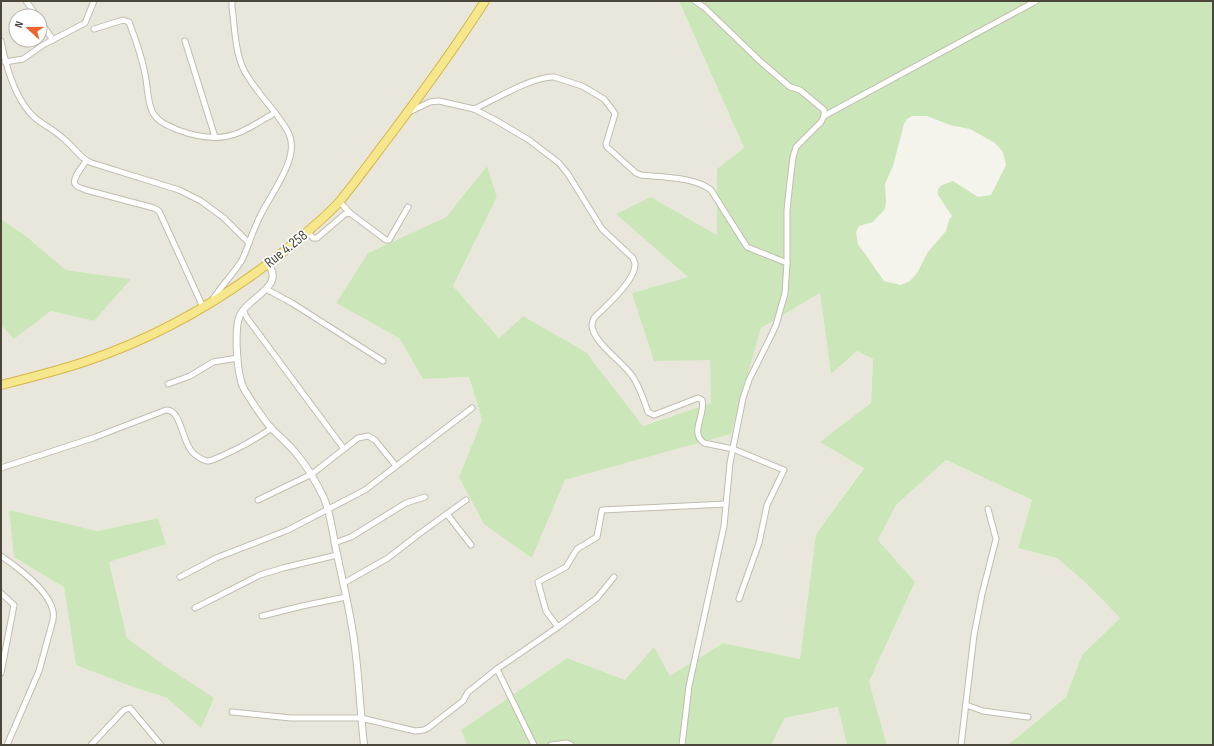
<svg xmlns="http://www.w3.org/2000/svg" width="1214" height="746" font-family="'Sofia Sans Condensed',sans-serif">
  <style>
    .residential { fill: #e9e7db; fill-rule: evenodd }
    .green { fill: #cbe6b8; fill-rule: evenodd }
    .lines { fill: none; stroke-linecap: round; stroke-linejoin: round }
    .minor-casing { stroke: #c0bdaf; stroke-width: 7 }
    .tertiary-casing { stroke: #c0bdaf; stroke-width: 8 }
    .trunk-casing { stroke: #d5b647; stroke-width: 10 }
    .minor { stroke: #fff; stroke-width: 5 }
    .tertiary { stroke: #fff; stroke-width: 6 }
    .trunk { stroke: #f6e68c; stroke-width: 8 }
    .labels { text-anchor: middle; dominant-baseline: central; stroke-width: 3.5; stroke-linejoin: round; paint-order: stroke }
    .street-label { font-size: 15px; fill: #4a463a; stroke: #fff }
  </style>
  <rect width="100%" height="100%" fill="#f5f4ec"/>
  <g class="residential">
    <path d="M1,1H679L744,148L717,170V235L651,197L688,277L632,293L710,360L711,403L643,426L586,352L523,316L499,338L453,286L497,197L487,166L446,217L368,253L336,303L399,338L423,379L469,377L482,420L459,477L532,558L565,480L731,434L761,328L820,293L831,374L857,351L873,359L871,403L864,467L816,534L800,659L723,643L670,676L625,680L567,658L461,730L467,745H1V325L14,339L51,311L94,321L131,279L66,270L27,237L1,219ZM16,16H40V40H16ZM9,510L98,531L158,518L166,544L109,562L127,638L165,666L201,728L167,698L130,686L76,665L64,587Z"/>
    <polygon points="946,460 1032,500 1018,548 1057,558 1085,582 1120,618 1082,655 1066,697 1008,745 887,745 869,682 915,582 878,540 896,505"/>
    <polygon points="839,707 847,745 771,745 785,718"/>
  </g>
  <g class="green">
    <path d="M679,1H1213V745H1008L1066,697L1082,655L1120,618L1085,582L1057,558L1018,548L1032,500L946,460L896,505L878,540L915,582L869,682L887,745H847L838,707L785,718L771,745H467L461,730L567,658L625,680L654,647L670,676L723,643L800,659L816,534L864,468L820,442L871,403L873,359L857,351L831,374L820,293L761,328L731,434L565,480L532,558L484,524L459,477L482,420L469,377L423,379L399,338L336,303L368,253L446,217L487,166L497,197L453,286L499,338L523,316L586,352L643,426L711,403L710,360L654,361L632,293L688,277L616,214L651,197L717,235V169L744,148ZM912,116H927L950,125L970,129L995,143L1003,152L1006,165L991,195L978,197L953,181L942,185L938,189V195L952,216L949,220L946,231L928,252L917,273L910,281L901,285L884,281L858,244L856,232L859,226L873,222L885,209L886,202L885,184L893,166L904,124L907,119Z"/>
    <polygon points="1,219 27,237 66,270 131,279 94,321 51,311 14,339 1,325"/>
    <polygon points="9,510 98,531 158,518 166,544 109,562 127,638 165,666 214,698 201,728 167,698 130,686 76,665 64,587 14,557"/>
  </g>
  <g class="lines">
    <g class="minor-casing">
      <g id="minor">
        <polyline points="26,1 37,16"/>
        <polyline points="40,21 53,40"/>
        <path d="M94,29L123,20L129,22C135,38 142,57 145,74C148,87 147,102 153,113C158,122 169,126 178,130C197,137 219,141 238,133C251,128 263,119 275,113"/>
        <path d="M1,41C6,67 15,100 35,118C45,126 56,131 65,140C75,148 80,159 92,163L179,190L201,201L224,218L249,243"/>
        <polyline points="185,41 215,137"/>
        <polyline points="5,62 23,59 43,45 85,23 94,1"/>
        <path d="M474,109C494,100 533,76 554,77L582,86L589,90L604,99L614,112L615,114L606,144L607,147L636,173L641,175C661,177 695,177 711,190L747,247L787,263"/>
        <path d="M409,112L430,102L439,101L474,109L497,121L529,140L559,163L568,174L602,229L633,258C633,260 635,262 635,264C636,280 605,307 594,318C592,322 591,326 593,330C597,345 625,364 633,377C640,388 644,400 648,412L654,415L698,398L702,400C706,415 689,432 704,443L733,449L784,470L767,505L759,543L739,599"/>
        <polyline points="824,116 1036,1"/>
        <path d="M86,161C83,166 72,178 75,184C76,187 83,189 86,190L154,208L159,211L203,307"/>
        <polyline points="339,201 350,213"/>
        <polyline points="308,232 313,238 317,238 345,214 350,213 386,240 389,240 408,207"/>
        <polyline points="266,289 292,303 383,361"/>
        <path d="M213,299C222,285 234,273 242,260C248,248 251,235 257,223C266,199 301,160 289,134C287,129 284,125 281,121C271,106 258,93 248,77C235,59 235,29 232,7V1"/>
        <polyline points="243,310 247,318 344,449"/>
        <polyline points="168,384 190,376 213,362 238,358"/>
        <path d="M1,468L93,438L166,410C183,409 181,447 197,456C200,458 204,461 208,461C214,460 220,457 226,454C242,447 257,438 272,428"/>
        <polyline points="258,500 312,474 358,438 368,436 375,440 396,466"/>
        <polyline points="447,514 471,545"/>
        <polyline points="334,543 351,537 406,503 425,497"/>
        <path d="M1,556C17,567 49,591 53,611C54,614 53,617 53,620L39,671L7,745"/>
        <polyline points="180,577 216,558 288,530 365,490 472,408"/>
        <polyline points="344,583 388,558 419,534 466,500"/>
        <polyline points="1,593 14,605 1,673"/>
        <polyline points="195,608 260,575 283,568 337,555"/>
        <polyline points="262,616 302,606 346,597"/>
        <polyline points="558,627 546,611 538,582 566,567 577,549 597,537 602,510 726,504"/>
        <polyline points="966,705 983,711 1028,717"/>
        <polyline points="232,712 291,718 361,718 415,731 424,730 428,728 463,701 468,692 497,669"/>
        <polyline points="91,745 124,710 130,708 161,745"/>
        <polyline points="534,745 497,669 558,627 597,598 614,577"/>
        <polyline points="551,745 567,743 571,745"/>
        <polyline points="682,745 689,686 724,526 730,463 743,398 749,380 770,338 776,325 785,293 787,263 787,210 790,182 793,157 796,147 821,122 824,116 824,110 800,90 790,87 761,62 705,8 695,1"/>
        <polyline points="961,745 974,635 982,594 996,539 988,509"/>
      </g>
    </g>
    <g class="tertiary-casing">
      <path id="tertiary" d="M268,264C286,287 248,297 240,315C234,328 237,367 241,381C242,387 246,392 249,397C256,408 263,419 272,429C281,438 291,446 299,457C309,469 317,484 324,498C331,515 333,536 337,554C343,583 350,611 354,640C359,675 360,710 364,745"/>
    </g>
    <g class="trunk-casing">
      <path id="trunk" d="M1,385C29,378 57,371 84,362C156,338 224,299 283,252C302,236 323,220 340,201C357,180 373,158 389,137C422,93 455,48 485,1"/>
    </g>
    <use href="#minor" class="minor"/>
    <use href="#tertiary" class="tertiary"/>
    <use href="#trunk" class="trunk"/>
  </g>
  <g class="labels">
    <g class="street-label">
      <text transform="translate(286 249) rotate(-39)">Rue 4.258</text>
    </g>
  </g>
  <rect width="1214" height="746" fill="none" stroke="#4a463a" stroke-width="4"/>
  <g transform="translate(28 28) rotate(291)"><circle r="19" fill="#ffffff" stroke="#b7b5b0"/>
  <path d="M0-3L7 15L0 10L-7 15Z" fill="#ed652c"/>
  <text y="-6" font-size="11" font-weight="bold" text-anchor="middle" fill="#4a463a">N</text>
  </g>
</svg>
